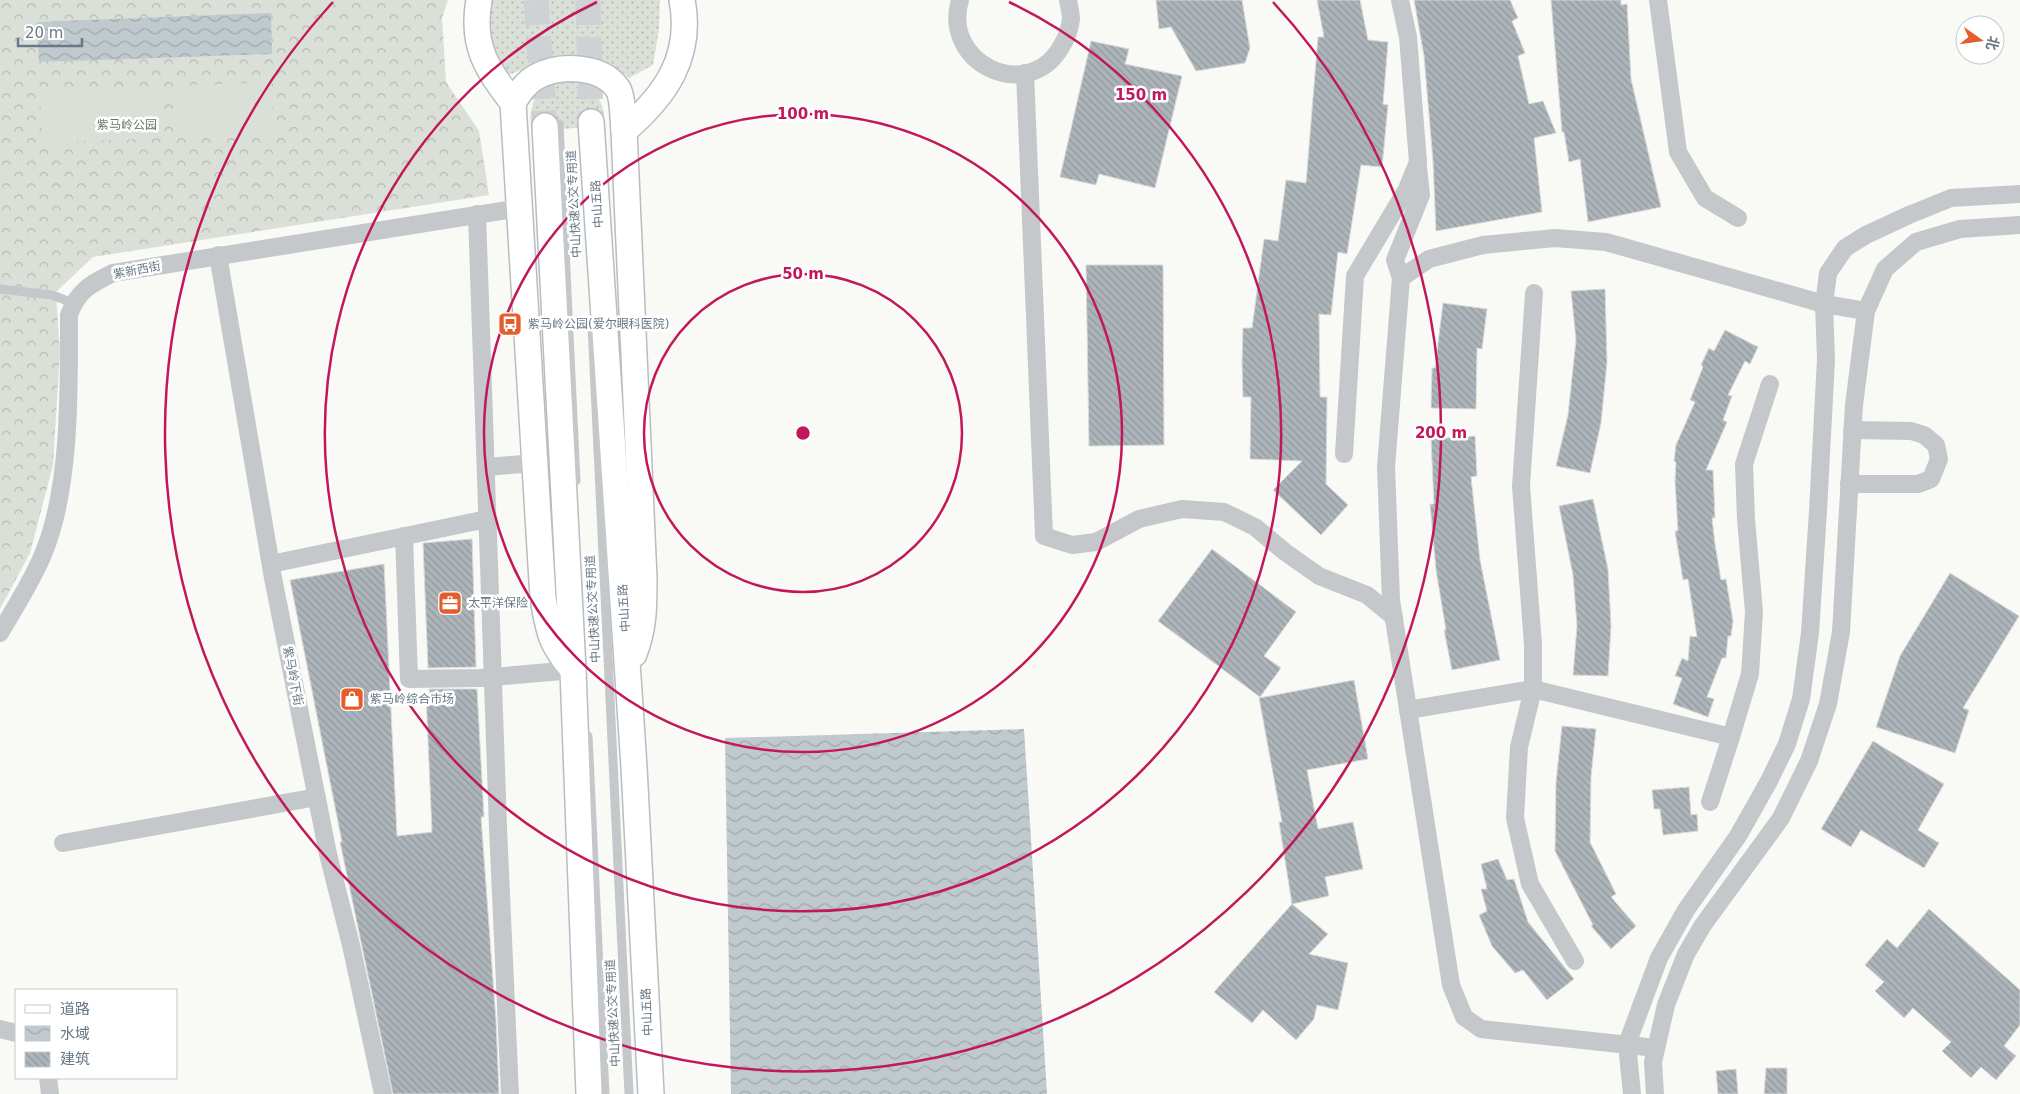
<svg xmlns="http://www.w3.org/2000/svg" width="2020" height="1094" font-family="'DejaVu Sans','Noto Sans SC',sans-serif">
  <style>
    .grass { fill: url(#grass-dots) }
    .forest { fill: url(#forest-crowns) }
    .garden { fill: #dae0d7 }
    .water { fill: url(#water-waves) }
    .building { fill: url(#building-back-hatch); stroke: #dadad8 }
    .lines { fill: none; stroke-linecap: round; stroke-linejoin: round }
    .secondary-tunnel { stroke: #ced2d5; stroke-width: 25; stroke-dasharray: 25 12; stroke-linecap: butt }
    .secondary-casing { stroke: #b8bdc2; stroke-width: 28 }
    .service { stroke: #c4c8cb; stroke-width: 9 }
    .minor { stroke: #c4c8cb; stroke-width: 18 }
    .secondary { stroke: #fff; stroke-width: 25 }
    .ring { fill: none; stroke: #c2185b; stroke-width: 2.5 }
    .labels { text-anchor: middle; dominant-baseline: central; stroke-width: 5; stroke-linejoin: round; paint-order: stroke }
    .park-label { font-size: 12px; fill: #667963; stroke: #fff }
    .street-label { font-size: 12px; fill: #687887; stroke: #fff }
    .poi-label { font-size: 12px; fill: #687887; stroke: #fff; text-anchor: start }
    .centre { fill: #c2185b; stroke: #fff; stroke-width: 2.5 }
    .ring-label { font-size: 15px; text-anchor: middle; font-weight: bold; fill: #c2185b; stroke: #fff; stroke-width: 5; stroke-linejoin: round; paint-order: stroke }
  </style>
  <defs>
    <pattern id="grass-dots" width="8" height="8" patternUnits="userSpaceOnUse" patternTransform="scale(1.25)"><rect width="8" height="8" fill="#dae0d7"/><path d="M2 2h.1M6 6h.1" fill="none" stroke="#b5bab4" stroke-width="1.8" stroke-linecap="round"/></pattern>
    <pattern id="forest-crowns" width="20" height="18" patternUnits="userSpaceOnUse" patternTransform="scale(1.25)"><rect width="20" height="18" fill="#dae0d7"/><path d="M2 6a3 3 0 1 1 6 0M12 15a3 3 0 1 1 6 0" fill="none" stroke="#b5bab4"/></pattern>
    <pattern id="water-waves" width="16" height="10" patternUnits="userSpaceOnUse" patternTransform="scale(1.25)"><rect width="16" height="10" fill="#bfc9ce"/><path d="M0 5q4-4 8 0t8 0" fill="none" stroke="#9fa8ad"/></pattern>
    <pattern id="building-back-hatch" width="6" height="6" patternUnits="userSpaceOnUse" patternTransform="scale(1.25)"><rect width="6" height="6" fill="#adb5bb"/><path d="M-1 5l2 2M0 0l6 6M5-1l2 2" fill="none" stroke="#91989e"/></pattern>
  </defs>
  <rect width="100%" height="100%" fill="#f9f9f6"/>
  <g class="grass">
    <polygon points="485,0 660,0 659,30 653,65 629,78 612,64 572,57 549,60 500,78 483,32"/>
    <path d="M568,81C594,86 604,98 605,125L532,132C526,103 538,85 568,81Z"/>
  </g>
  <polygon class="forest" points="0,0 448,0 442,18 446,82 479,131 489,195 93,257 56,292 60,352 53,465 30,553 0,609"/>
  <g class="garden">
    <polygon points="272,82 273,134 178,137 176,86"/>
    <polygon points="162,86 164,138 42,143 40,92"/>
  </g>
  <g class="water">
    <polygon points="271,13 272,54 39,62 37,22"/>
    <polygon points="1024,729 1047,1094 731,1094 725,738"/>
  </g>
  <g class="building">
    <polygon points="1156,0 1242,0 1250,48 1245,63 1196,71 1171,27 1159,29"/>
    <polygon points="1317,0 1360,0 1368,40 1388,42 1383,104 1388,105 1382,167 1361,165 1347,254 1338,252 1331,315 1319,314 1320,397 1327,397 1326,484 1348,505 1321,535 1273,490 1302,461 1250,459 1251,397 1243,397 1242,363 1243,328 1252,328 1264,239 1278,241 1286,180 1306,183 1318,37 1324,37"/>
    <polygon points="1414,0 1510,0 1518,18 1512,21 1525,53 1518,56 1529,104 1543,101 1556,133 1534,138 1542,212 1436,231 1433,161 1424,56"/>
    <polygon points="1551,0 1621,0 1621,5 1627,4 1631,79 1661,207 1588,222 1580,159 1569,162 1564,132 1562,132"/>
    <polygon points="1091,41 1129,49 1125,64 1182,76 1155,188 1099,174 1096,185 1060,177"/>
    <polygon points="1086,265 1163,265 1164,445 1089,446"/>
    <polygon points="1605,289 1607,362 1601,423 1590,473 1556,466 1568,415 1576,340 1571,291"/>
    <polygon points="1443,303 1487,309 1482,349 1477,348 1476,409 1431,408 1432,368 1435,368"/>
    <polygon points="1725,330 1758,347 1750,364 1745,361 1728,395 1732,396 1723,420 1727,422 1706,470 1713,470 1715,518 1712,518 1715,544 1721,580 1726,579 1733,621 1731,636 1728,636 1726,658 1722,658 1707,697 1714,699 1708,717 1673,704 1682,678 1675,676 1682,658 1688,661 1690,636 1697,637 1688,579 1683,580 1675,531 1678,531 1675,481 1676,462 1674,461 1676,445 1695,402 1690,400 1703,367 1701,365 1709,348 1714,351"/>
    <polygon points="1475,436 1477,476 1471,477 1480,560 1500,660 1452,670 1444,630 1446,630 1436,570 1430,504 1434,504 1431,439"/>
    <polygon points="1593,499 1608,569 1611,626 1608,676 1573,675 1577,626 1573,575 1559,506"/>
    <polygon points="472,539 476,667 428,668 423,543"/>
    <polygon points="1212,549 1296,612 1264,656 1281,668 1260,697 1158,621"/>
    <polygon points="384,564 397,836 432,832 426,694 430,694 429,689 477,689 484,817 481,817 496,1021 499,1094 393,1094 340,842 342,842 290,580"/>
    <polygon points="1950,573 2019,616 1963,708 1969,710 1955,753 1876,727 1900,656"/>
    <polygon points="1354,680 1368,759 1307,770 1318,829 1353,822 1363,869 1325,877 1329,896 1292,904 1279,822 1282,822 1259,698"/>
    <polygon points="1562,726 1596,729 1591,777 1590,842 1616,894 1611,897 1636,926 1611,949 1591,926 1593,925 1555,851 1556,782"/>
    <polygon points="1873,741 1944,784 1918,830 1939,843 1924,868 1861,830 1851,847 1821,829"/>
    <polygon points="1689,787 1691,815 1697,814 1698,831 1663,835 1660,809 1654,809 1652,790"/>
    <polygon points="1498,859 1507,880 1514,879 1528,922 1574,979 1547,1000 1523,970 1515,973 1492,946 1479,915 1487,911 1481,889 1487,889 1481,864"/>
    <polygon points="1292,904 1328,934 1309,954 1348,963 1338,1010 1317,1005 1314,1019 1296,1040 1263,1010 1252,1023 1214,992"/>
    <polygon points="1929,909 2020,990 2020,1025 2004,1046 2016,1056 1996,1080 1981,1067 1971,1078 1942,1051 1951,1042 1913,1008 1904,1018 1875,991 1884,982 1865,965 1887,939 1897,948"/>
    <polygon points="1766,1068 1787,1068 1787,1094 1764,1094"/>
    <polygon points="1736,1069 1738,1094 1718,1094 1716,1071"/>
  </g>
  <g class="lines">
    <g class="secondary-tunnel">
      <polyline points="536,0 545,126"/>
      <polyline points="588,0 591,122"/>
    </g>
    <g class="secondary-casing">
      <g id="secondary">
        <path d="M479,0C471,45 486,68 513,103L543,598C549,633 550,643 573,670"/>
        <path d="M513,103C519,93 525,83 536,77C560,64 602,65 618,89C623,97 623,122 624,131L644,579C644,607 644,628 634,654"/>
        <polyline points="591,122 634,767 651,1094"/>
        <polyline points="545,126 573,670 589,1094"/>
        <path d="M624,131C665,96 693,57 682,0"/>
      </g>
    </g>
    <g class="service">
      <polyline points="559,124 576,481"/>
      <polyline points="0,289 52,295 73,303"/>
      <polyline points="592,325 629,1094"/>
      <polyline points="588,736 605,1094"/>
    </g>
    <g class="minor">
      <path d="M960,0C941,64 1028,104 1061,47C1066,39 1070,29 1071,19C1071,13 1069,6 1068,0"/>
      <polyline points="1658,0 1678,152 1705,198 1738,218"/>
      <polyline points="1025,73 1044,536 1072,545 1096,542 1139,519 1182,509 1224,512 1255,527 1285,552 1319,576 1367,595 1394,617"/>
      <polyline points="477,214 498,828 510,1094"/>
      <polyline points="218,255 273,578 328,854 351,945 383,1094"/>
      <polyline points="1401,278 1395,260 1421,195 1418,167"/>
      <polyline points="1534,293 1521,486 1533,645 1533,689 1519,747 1515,818 1530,884 1575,961"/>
      <polyline points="1344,454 1355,276 1407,189 1418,162 1408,37 1400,0"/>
      <polyline points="486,467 534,463"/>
      <polyline points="1849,484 1918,484 1931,479 1939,459 1936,445 1924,435 1911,431 1852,430"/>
      <polyline points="404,536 409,679 481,678 573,670"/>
      <polyline points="271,564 487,519"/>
      <path d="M0,633C15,607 33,580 44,552C71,486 69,386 69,315C77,291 92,283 113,273L520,208"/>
      <polyline points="1408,710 1533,689 1731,737 1750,674 1754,612 1746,519 1744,464 1770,384"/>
      <polyline points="1710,802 1731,737"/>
      <polyline points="63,843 317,797"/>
      <polyline points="0,1029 16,1033"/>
      <polyline points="1656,1048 1481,1029 1464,1017 1451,985 1391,600 1386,467 1401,278 1429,259 1483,245 1555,238 1606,242 1824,304 1866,311"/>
      <polyline points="48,1078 50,1094"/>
      <polyline points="1632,1094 1627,1044 1659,958 1686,910 1738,836 1769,781 1787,744 1801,699 1810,633 1818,511 1826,359 1824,304 1828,273 1845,248 1866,235 1909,215 1951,198 2020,194"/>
      <polyline points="1655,1094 1653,1062 1666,1005 1686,954 1703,925 1781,818 1809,761 1828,704 1841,632 1854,405 1866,311 1885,269 1916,242 1960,229 2020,225"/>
    </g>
    <use href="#secondary" class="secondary"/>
  </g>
  <g class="ring">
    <circle cx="803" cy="433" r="159"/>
    <circle cx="803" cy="433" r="319"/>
    <path d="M1009 2A478 478 0 1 1 597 2"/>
    <path d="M1273 2A638 638 0 1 1 333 2"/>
  </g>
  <defs>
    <g id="bus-square" transform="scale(1.25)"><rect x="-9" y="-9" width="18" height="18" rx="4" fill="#e45d2b" stroke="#fff"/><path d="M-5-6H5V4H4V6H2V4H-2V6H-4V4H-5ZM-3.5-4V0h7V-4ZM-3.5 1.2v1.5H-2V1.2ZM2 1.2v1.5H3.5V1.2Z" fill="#fff"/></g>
    <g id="office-square" transform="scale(1.25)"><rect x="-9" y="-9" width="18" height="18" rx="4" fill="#e45d2b" stroke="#fff"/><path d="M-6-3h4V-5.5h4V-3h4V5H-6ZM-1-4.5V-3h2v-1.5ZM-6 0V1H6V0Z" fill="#fff"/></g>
    <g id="shop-square" transform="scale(1.25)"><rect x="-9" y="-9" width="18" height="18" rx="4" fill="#e45d2b" stroke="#fff"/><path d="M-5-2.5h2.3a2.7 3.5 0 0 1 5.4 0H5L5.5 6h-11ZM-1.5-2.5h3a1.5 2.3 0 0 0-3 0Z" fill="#fff"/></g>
  </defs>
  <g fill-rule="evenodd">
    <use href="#bus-square" x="510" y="324"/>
    <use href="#office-square" x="450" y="603"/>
    <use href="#shop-square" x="352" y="699"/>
  </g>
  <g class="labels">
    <g class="park-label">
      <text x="127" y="125">紫马岭公园</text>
    </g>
    <g class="street-label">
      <text transform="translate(574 204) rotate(-93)">中山快速公交专用道</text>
      <text transform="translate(597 204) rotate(-94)">中山五路</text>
      <text transform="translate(137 270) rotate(-11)">紫新西街</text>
      <text transform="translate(624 608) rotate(-94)">中山五路</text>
      <text transform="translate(593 609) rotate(-93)">中山快速公交专用道</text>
      <text transform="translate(293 676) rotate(79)">紫马岭下街</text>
      <text transform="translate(647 1012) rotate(-93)">中山五路</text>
      <text transform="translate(613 1013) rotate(-93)">中山快速公交专用道</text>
    </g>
    <g class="poi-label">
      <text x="528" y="324">紫马岭公园(爱尔眼科医院)</text>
      <text x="468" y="603">太平洋保险</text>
      <text x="370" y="699">紫马岭综合市场</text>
    </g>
  </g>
  <circle cx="803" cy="433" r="8" class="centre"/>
  <g class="ring-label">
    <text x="1141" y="100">150 m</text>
    <text x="803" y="119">100 m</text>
    <text x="803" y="279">50 m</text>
    <text x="1441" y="438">200 m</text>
  </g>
  <rect x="15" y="989" width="162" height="90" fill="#ffffff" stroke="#c3c9cf"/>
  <rect x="25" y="1005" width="25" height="8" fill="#ffffff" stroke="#c3c9cf"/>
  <text x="60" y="1014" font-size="15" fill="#687887">道路</text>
  <rect x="25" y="1026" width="25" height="15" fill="url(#water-waves)" stroke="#c3c9cf"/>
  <text x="60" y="1039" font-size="15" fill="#687887">水域</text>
  <rect x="25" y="1052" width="25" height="15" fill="url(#building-back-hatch)" stroke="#c3c9cf"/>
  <text x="60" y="1064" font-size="15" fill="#687887">建筑</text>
  <g transform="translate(1980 40) rotate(104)"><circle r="24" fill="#ffffff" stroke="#c3c9cf"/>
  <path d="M0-4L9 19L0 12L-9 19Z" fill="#e45d2b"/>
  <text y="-8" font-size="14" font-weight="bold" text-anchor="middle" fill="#687887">北</text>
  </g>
  <path d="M18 38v8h64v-8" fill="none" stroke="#687887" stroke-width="2.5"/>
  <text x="25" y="38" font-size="15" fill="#687887" stroke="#ffffff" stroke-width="4" paint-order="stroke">20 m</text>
</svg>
